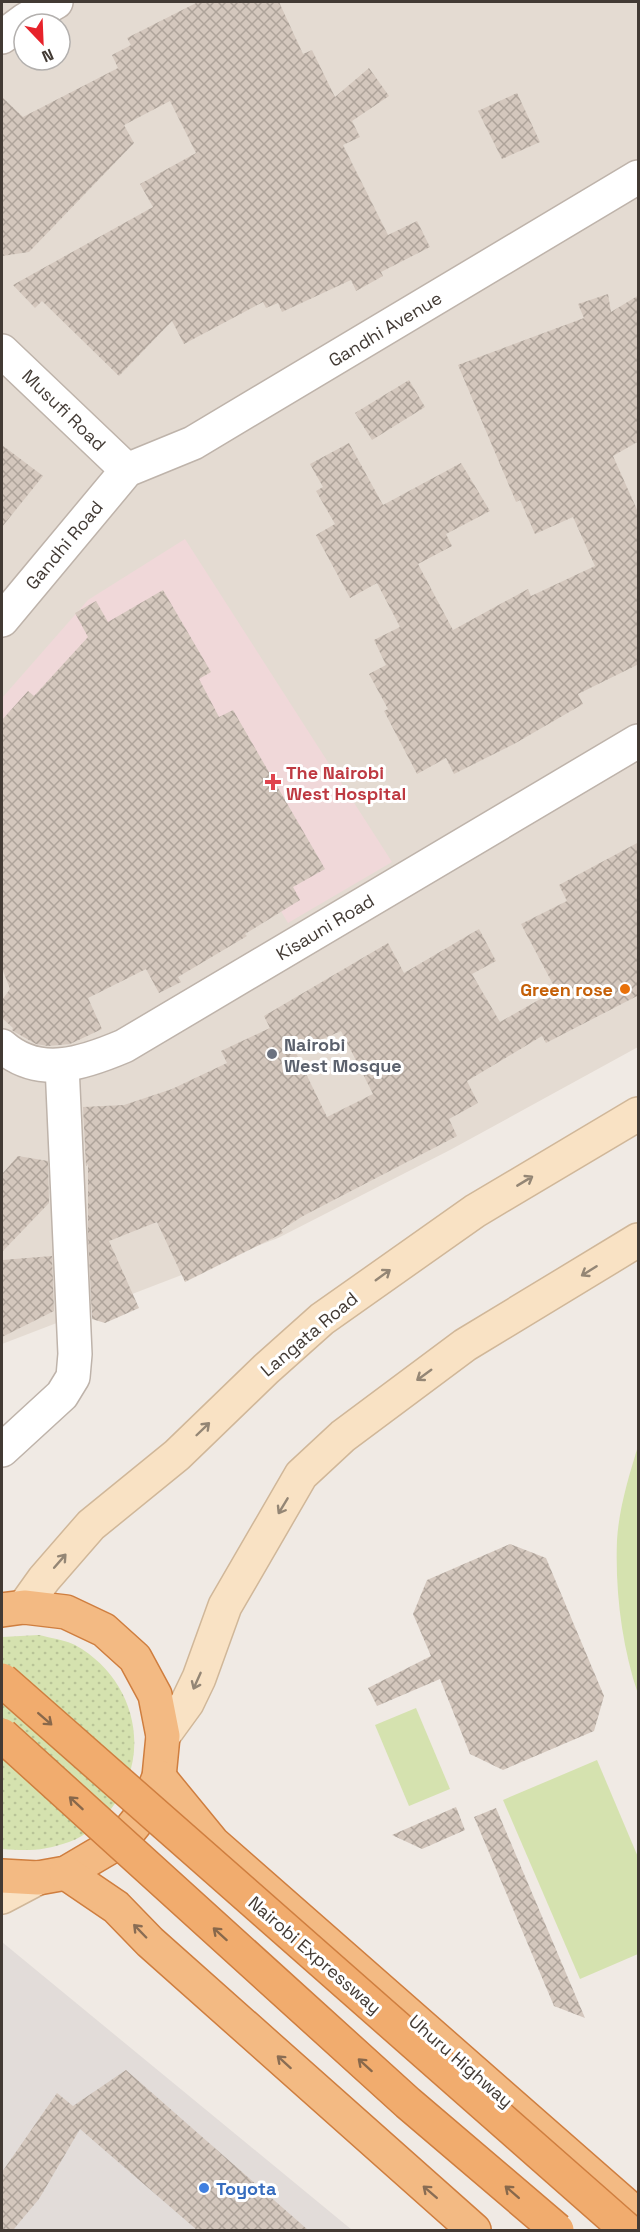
<svg xmlns="http://www.w3.org/2000/svg" width="640" height="2232" font-family="'Space Grotesk',sans-serif">
  <style>
    .residential { fill: #e4dbd2; fill-rule: evenodd }
    .industrial { fill: #e2dcd9 }
    .medical { fill: #f0d8d9 }
    .green { fill: url(#green-dots) }
    .pitch { fill: #d5e2af }
    .building { fill: url(#building-cross-hatch); fill-rule: evenodd }
    .lines { fill: none; stroke-linecap: round; stroke-linejoin: round }
    .minor-casing { stroke: #beb3aa; stroke-width: 36 }
    .secondary-casing { stroke: #d0b799; stroke-width: 36 }
    .trunk-casing { stroke: #cf7e3f; stroke-width: 36 }
    .minor { stroke: #fff; stroke-width: 33 }
    .secondary { stroke: #f9e2c4; stroke-width: 33 }
    .trunk { stroke: #f3ba83; stroke-width: 33 }
    .motorway-bridge-casing { stroke: #cf7e3f; stroke-width: 36; stroke-linecap: butt }
    .motorway-bridge { stroke: #f1ac6e; stroke-width: 33 }
    .oneway { stroke: #948675 }
    .oneway2 { stroke: #88684b }
    .oneway3 { stroke: #896d54 }
    .health-dot { fill: #e0444e; stroke: #fff; stroke-width: 2 }
    .food-dot { fill: #e8710a; stroke: #fff; stroke-width: 2 }
    .worship-dot { fill: #6b7280; stroke: #fff; stroke-width: 2 }
    .shop-dot { fill: #3f7fe0; stroke: #fff; stroke-width: 2 }
    .labels { text-anchor: middle; dominant-baseline: central; stroke-width: 6; stroke-linejoin: round; paint-order: stroke }
    .street-label { font-size: 18px; fill: #423a34; stroke: #fff }
    .health-label { font-size: 18px; font-weight: bold; fill: #be3a42; stroke: #fff; text-anchor: start }
    .food-label { font-size: 18px; font-weight: bold; fill: #c56008; stroke: #fff; text-anchor: end }
    .worship-label { font-size: 18px; font-weight: bold; fill: #5b616d; stroke: #fff; text-anchor: start }
    .shop-label { font-size: 18px; font-weight: bold; fill: #366cbe; stroke: #fff; text-anchor: start }
  </style>
  <defs>
    <pattern id="green-dots" width="8" height="8" patternUnits="userSpaceOnUse" patternTransform="scale(1.5)"><rect width="8" height="8" fill="#d5e2af"/><path d="M2 2h.1M6 6h.1" fill="none" stroke="#b8c397" stroke-width="1.8" stroke-linecap="round"/></pattern>
    <pattern id="building-cross-hatch" width="8" height="8" patternUnits="userSpaceOnUse" patternTransform="scale(1.5)"><rect width="8" height="8" fill="#d4c7bd"/><path d="M0 0l8 8M0 8l8-8" fill="none" stroke="#aea39a"/></pattern>
  </defs>
  <rect width="100%" height="100%" fill="#f0eae4"/>
  <path class="residential" d="M2,2H638V1047L450,1150L278,1238L2,1344ZM24,24H60V60H24Z"/>
  <polygon class="industrial" points="2,1942 352,2230 2,2230"/>
  <polygon class="medical" points="185,539 392,862 288,923 157,702 2,872 2,698 88,600"/>
  <path class="green" d="M39,1635C51,1638 65,1640 75,1645C135,1678 154,1754 111,1809C101,1822 86,1836 69,1842C44,1851 27,1851 2,1849V1637Z"/>
  <g class="pitch">
    <path d="M638,1446V1694C622,1646 615,1592 617,1540C619,1508 629,1476 638,1446Z"/>
    <polygon points="416,1708 450,1789 409,1806 375,1725"/>
    <polygon points="597,1760 638,1857 638,1954 580,1979 503,1800"/>
  </g>
  <g class="building">
    <polygon points="198,2 279,2 303,54 312,50 335,97 369,68 389,96 352,121 360,137 343,145 388,235 417,221 430,247 381,272 383,276 356,291 351,280 282,312 278,303 266,308 263,302 184,344 172,321 119,376 42,301 35,308 13,285 153,207 140,184 196,153 170,101 124,125 134,143 29,252 2,256 2,97 23,117 118,68 112,55 131,45 127,38"/>
    <polygon points="517,93 540,142 502,159 478,111"/>
    <polygon points="608,294 611,312 639,295 639,441 613,456 639,514 639,664 578,694 583,704 514,744 454,774 446,758 417,774 384,711 388,709 369,674 386,665 374,640 400,627 377,583 350,598 316,535 335,524 316,491 323,487 310,464 349,443 383,505 461,463 490,511 446,534 452,546 418,564 453,630 528,589 531,596 595,566 573,517 535,534 520,500 516,502 458,365 584,318 578,304"/>
    <polygon points="409,380 425,407 372,440 355,413"/>
    <polygon points="2,445 43,476 2,527"/>
    <polygon points="163,590 211,672 199,679 219,717 233,710 325,869 293,887 300,900 245,934 247,936 178,977 181,982 159,993 146,969 88,998 102,1029 70,1044 48,1046 36,1044 13,1031 12,1030 13,1028 2,1018 2,1000 10,989 2,968 2,720 28,691 34,696 88,637 75,613 96,601 108,622"/>
    <path d="M639,842V995L546,1043L542,1036L467,1081L478,1103L449,1119L457,1136L303,1216L281,1230L283,1233L185,1282L157,1222L109,1241L139,1308L105,1323L92,1319L88,1234V1164L86,1166L83,1107L124,1105L172,1089L227,1063L221,1051L270,1028L264,1016L388,943L404,973L479,929L496,961L472,974L500,1022L556,990L521,924L567,901L559,885ZM341,1031L373,1094L327,1117L295,1051Z"/>
    <polygon points="18,1156 48,1161 49,1203 2,1252 2,1174"/>
    <polygon points="52,1256 54,1311 2,1337 2,1260"/>
    <polygon points="510,1544 546,1558 604,1696 594,1731 503,1770 470,1754 440,1679 377,1706 368,1688 431,1656 413,1614 427,1580"/>
    <polygon points="456,1807 465,1830 422,1849 392,1835"/>
    <polygon points="496,1808 585,2018 554,2006 474,1817"/>
    <polygon points="126,2070 308,2230 197,2230 80,2129 39,2199 13,2230 2,2230 2,2172 57,2093 73,2106"/>
  </g>
  <g class="lines">
    <g class="minor-casing">
      <g id="minor">
        <polyline points="2,37 25,20 56,2"/>
        <polyline points="2,351 127,470"/>
        <polyline points="2,620 127,470 193,443 638,177"/>
        <path d="M2,1046C39,1079 84,1063 124,1046L638,741"/>
        <polyline points="2,1450 62,1395 73,1377 75,1354 62,1065"/>
      </g>
    </g>
    <g class="secondary-casing">
      <g id="secondary">
        <polyline points="24,1607 44,1579 91,1525 177,1455 266,1369 322,1319 475,1211 638,1114"/>
        <polyline points="163,1736 187,1703 199,1678 225,1606 301,1475 343,1436 465,1345 638,1240"/>
        <polyline points="2,1897 38,1878"/>
      </g>
    </g>
    <g class="trunk-casing">
      <g id="trunk">
        <polyline points="2,1610 24,1607 66,1612 104,1630 135,1658 155,1695 163,1736 159,1777 145,1811 122,1840 66,1873 38,1878 2,1876"/>
        <polyline points="159,1777 213,1843 638,2216"/>
        <polyline points="66,1873 116,1907 150,1942 474,2230"/>
      </g>
    </g>
    <use href="#minor" class="minor"/>
    <use href="#secondary" class="secondary"/>
    <use href="#trunk" class="trunk"/>
    <g class="motorway-bridge-casing">
      <g id="motorway-bridge">
        <polyline points="2,1680 627,2230"/>
        <polyline points="2,1735 408,2103 557,2230"/>
      </g>
    </g>
    <use href="#motorway-bridge" class="motorway-bridge"/>
  </g>
  <defs><path id="oneway-shaft" d="M-6 0H5M1.5-3L5.5 0L1.5 3" fill="none" stroke-width="1.6" stroke-linecap="round" stroke-linejoin="round" transform="scale(1.5)"/></defs>
  <g class="oneway">
    <use href="#oneway-shaft" transform="translate(525 1181) rotate(-31)"/>
    <use href="#oneway-shaft" transform="translate(589 1271) rotate(148)"/>
    <use href="#oneway-shaft" transform="translate(383 1275) rotate(-36)"/>
    <use href="#oneway-shaft" transform="translate(424 1375) rotate(144)"/>
    <use href="#oneway-shaft" transform="translate(203 1429) rotate(-44)"/>
    <use href="#oneway-shaft" transform="translate(283 1506) rotate(121)"/>
    <use href="#oneway-shaft" transform="translate(60 1561) rotate(-49)"/>
    <use href="#oneway-shaft" transform="translate(197 1681) rotate(114)"/>
  </g>
  <g class="oneway2">
    <use href="#oneway-shaft" transform="translate(45 1719) rotate(41)"/>
    <use href="#oneway-shaft" transform="translate(76 1803) rotate(-137)"/>
    <use href="#oneway-shaft" transform="translate(220 1934) rotate(-138)"/>
    <use href="#oneway-shaft" transform="translate(365 2065) rotate(-138)"/>
    <use href="#oneway-shaft" transform="translate(512 2192) rotate(-139)"/>
  </g>
  <g class="oneway3">
    <use href="#oneway-shaft" transform="translate(140 1931) rotate(-134)"/>
    <use href="#oneway-shaft" transform="translate(284 2062) rotate(-138)"/>
    <use href="#oneway-shaft" transform="translate(430 2192) rotate(-139)"/>
  </g>
  <path class="health-dot" d="M270 773h6v6h6v6h-6v6h-6v-6h-6v-6h6z"/>
  <circle class="food-dot" cx="625" cy="989" r="6"/>
  <circle class="worship-dot" cx="272" cy="1054" r="6"/>
  <circle class="shop-dot" cx="204" cy="2188" r="6"/>
  <g class="labels">
    <g class="street-label">
      <text transform="translate(385 329) rotate(-31)">Gandhi Avenue</text>
      <text transform="translate(64 410) rotate(44)">Musufi Road</text>
      <text transform="translate(64 545) rotate(-50)">Gandhi Road</text>
      <text transform="translate(325 927) rotate(-31)">Kisauni Road</text>
      <text transform="translate(309 1334) rotate(-40)">Langata Road</text>
      <text transform="translate(315 1955) rotate(41)">Nairobi Expressway</text>
      <text transform="translate(461 2061) rotate(41)">Uhuru Highway</text>
    </g>
    <g class="health-label">
      <text x="286" y="772">The Nairobi<tspan x="286" dy="21">West Hospital</tspan></text>
    </g>
    <g class="food-label">
      <text x="613" y="989">Green rose</text>
    </g>
    <g class="worship-label">
      <text x="284" y="1044">Nairobi<tspan x="284" dy="21">West Mosque</tspan></text>
    </g>
    <g class="shop-label">
      <text x="216" y="2188">Toyota</text>
    </g>
  </g>
  <rect width="640" height="2232" fill="none" stroke="#423a34" stroke-width="6"/>
  <g transform="translate(42 42) rotate(157)"><circle r="28" fill="#ffffff" stroke="#b3b0ae" stroke-width="1.5"/>
  <path d="M0-4.5L10 22L0 15L-10 22Z" fill="#e7232b"/>
  <text y="-9" font-size="16" font-weight="bold" text-anchor="middle" fill="#423a34">N</text>
  </g>
</svg>
